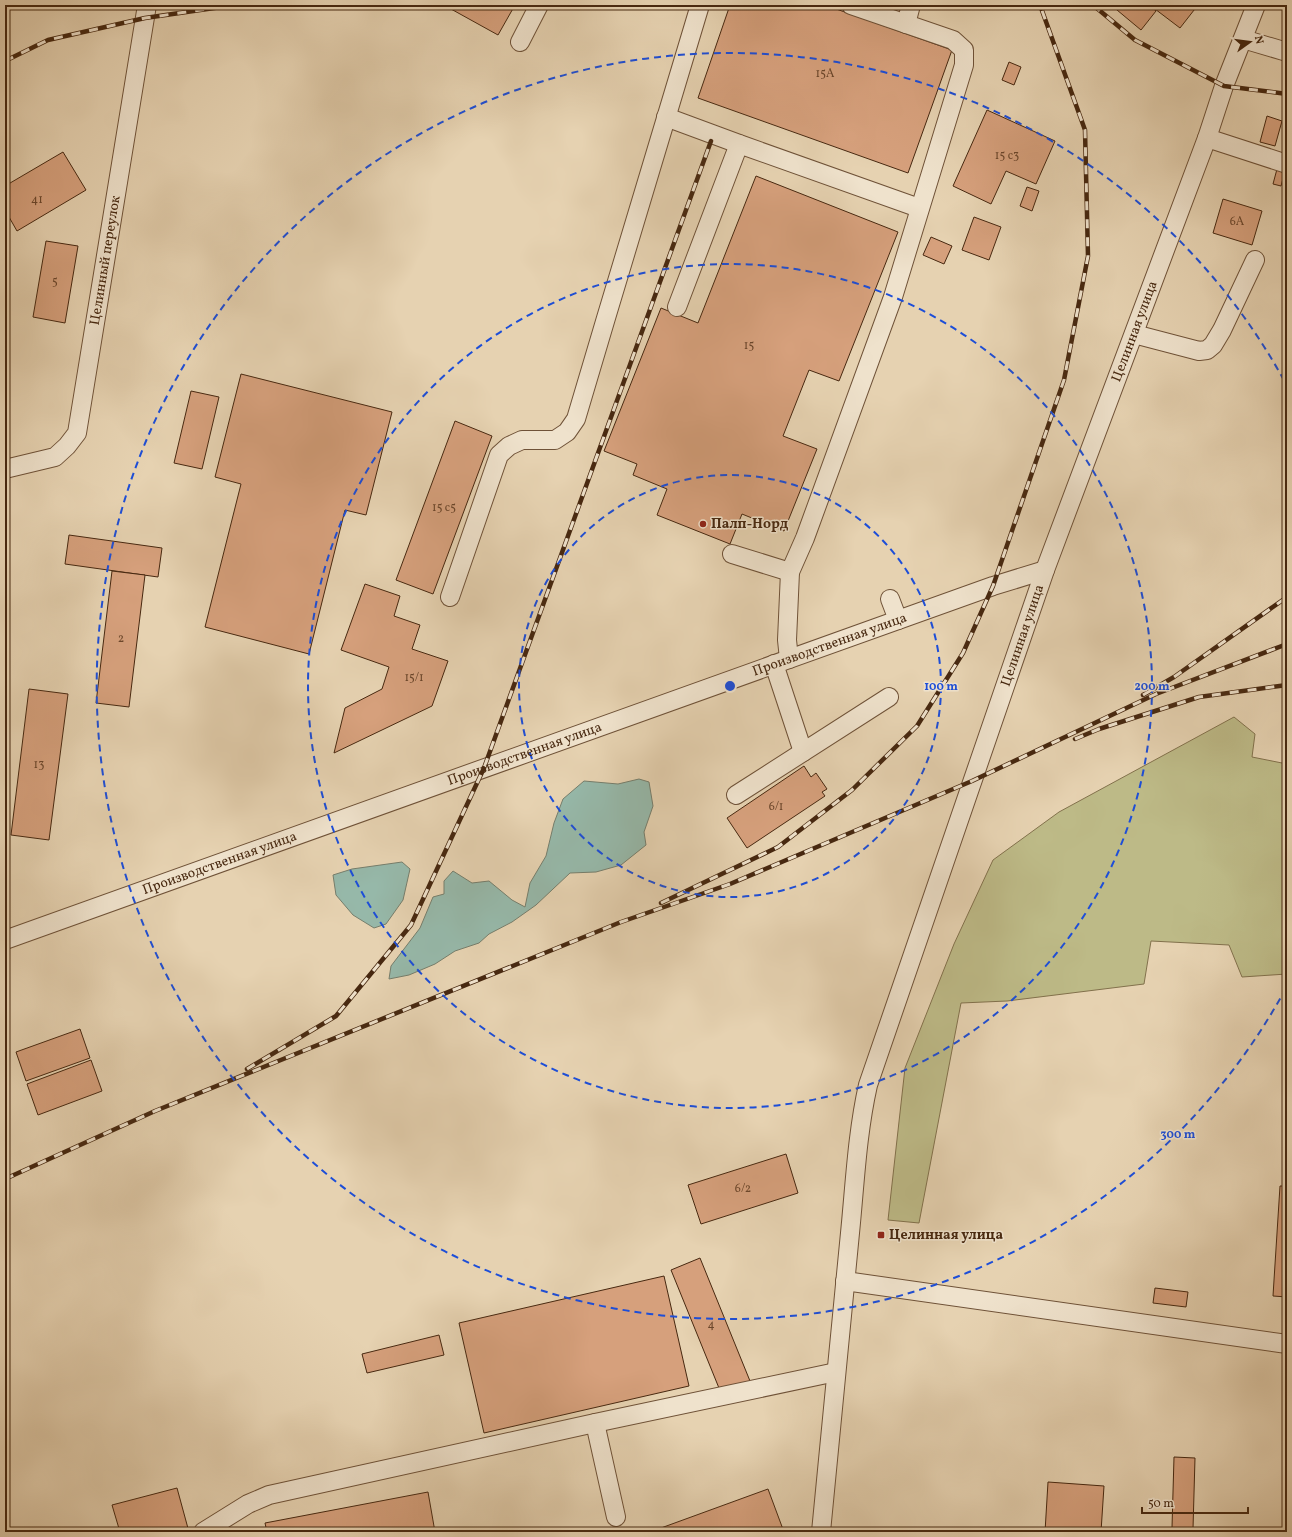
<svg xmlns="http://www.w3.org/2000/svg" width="1292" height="1537" font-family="Vollkorn,serif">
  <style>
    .green { fill: #bdba87; stroke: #82714c }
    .water { fill: #96b8a9; stroke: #767e6c }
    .building { fill: #d6a07c; stroke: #472810 }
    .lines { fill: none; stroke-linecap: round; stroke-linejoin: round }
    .minor-casing { stroke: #6f5238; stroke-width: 20 }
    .minor { stroke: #efe2cc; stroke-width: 18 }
    .rail-casing { stroke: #472810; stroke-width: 4.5 }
    .rail { stroke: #efe2cc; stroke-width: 3; stroke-dasharray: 9; stroke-linecap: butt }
    .ring { fill: none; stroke: #1d4ed8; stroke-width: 2; stroke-dasharray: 7 5 }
    .poi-dot { fill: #8f2418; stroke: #efe2cc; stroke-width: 1.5 }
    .labels { text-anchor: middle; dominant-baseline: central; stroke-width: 3; stroke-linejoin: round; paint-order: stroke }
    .number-label { font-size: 12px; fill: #6b462b }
    .street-label { font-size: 14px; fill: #472810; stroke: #efe2cc }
    .poi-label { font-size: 14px; font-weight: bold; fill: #472810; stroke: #efe2cc; text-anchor: start }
    .centre { fill: #1d4ed8; stroke: #efe2cc; stroke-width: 2 }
    .ring-label { font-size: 12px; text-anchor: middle; font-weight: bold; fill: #1d4ed8; stroke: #efe2cc; stroke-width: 3; stroke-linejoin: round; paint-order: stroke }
  </style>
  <rect width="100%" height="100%" fill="#e6d2b1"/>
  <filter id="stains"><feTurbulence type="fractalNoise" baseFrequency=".005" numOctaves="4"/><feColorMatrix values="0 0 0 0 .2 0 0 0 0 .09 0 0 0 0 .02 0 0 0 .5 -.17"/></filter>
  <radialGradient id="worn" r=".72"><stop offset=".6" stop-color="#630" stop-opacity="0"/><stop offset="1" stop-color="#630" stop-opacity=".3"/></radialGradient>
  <polygon class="green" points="1234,717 1255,734 1252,757 1287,764 1287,974 1242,977 1229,945 1151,941 1144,984 1007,1001 961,1003 919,1223 888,1220 905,1068 954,944 993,860 1059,812"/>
  <g class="water">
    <polygon points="639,779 649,782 653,806 644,832 646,845 621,865 596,872 570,873 536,905 512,922 489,934 479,943 455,951 435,964 409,975 389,979 391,966 420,928 433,897 444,894 444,881 453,871 472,883 489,881 512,900 525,907 530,883 546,856 554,823 563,799 584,781 618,784"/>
    <polygon points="402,862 410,869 403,900 386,924 374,928 353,915 336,895 333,875 352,869"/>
  </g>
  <g class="building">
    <polygon points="453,5 515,5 498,35 451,9"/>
    <polygon points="730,5 825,5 952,50 908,173 698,98"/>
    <polygon points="1111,5 1149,5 1156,11 1141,30"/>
    <polygon points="1158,5 1198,5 1180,28 1155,9"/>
    <polygon points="1009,62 1021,67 1014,85 1002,80"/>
    <polygon points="987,110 1055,141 1036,184 1006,171 991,204 953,186"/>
    <polygon points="1267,116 1282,121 1275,146 1260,142"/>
    <polygon points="63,152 86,190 17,231 5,210 5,186"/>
    <polygon points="1277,169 1285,171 1281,186 1273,184"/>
    <polygon points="756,176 898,232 839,381 809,370 783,436 817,449 784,531 742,514 730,544 657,515 667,489 633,475 637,464 604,451 661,308 698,323"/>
    <polygon points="1027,187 1039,191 1032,211 1020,206"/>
    <polygon points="1223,199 1262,211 1252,245 1213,233"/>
    <polygon points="974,217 1001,227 989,260 962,250"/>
    <polygon points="931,237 952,246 944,264 923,255"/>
    <polygon points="46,241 78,246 65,323 33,317"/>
    <polygon points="241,374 392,412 366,515 345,510 309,654 205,627 241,484 215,477"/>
    <polygon points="191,391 219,397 202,469 174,463"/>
    <polygon points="455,421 492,436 433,594 396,580"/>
    <polygon points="69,535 162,548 158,577 65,564"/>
    <polygon points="112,571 145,575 129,707 96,703"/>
    <polygon points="365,584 400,596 394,616 420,625 412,649 448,661 432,706 334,753 345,708 382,689 389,667 341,650"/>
    <polygon points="29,689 68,694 49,840 11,835"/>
    <polygon points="804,766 811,777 816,773 827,789 822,792 825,796 747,848 727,818"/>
    <polygon points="80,1029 90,1058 26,1081 16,1052"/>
    <polygon points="91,1060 102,1091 38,1115 27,1084"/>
    <polygon points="786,1154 798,1193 701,1224 688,1185"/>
    <polygon points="1280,1186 1287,1186 1287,1297 1273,1296"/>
    <polygon points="700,1258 750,1381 721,1393 671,1270"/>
    <polygon points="664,1276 689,1386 484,1433 459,1323"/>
    <polygon points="1155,1288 1188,1292 1186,1307 1153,1303"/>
    <polygon points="439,1335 444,1355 367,1373 362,1354"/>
    <polygon points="1174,1457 1195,1458 1193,1529 1172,1528"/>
    <polygon points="1048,1482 1104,1486 1101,1532 1045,1532"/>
    <polygon points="177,1488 189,1532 120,1532 112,1505"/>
    <polygon points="768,1489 784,1532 650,1532"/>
    <polygon points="428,1492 435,1532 267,1532 265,1523"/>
  </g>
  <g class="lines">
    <g class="minor-casing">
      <g id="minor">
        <polyline points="906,24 911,5"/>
        <polyline points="1243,39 1287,52"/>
        <polyline points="520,42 539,5"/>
        <polyline points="666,117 739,144 919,208"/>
        <polyline points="1207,138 1287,164"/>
        <polyline points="677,307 739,144"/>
        <polyline points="1134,334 1199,351 1207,350 1213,345 1222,330 1255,260"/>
        <path id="s1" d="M5,469L55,457L67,446L77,433L147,5"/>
        <polyline points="732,554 790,572"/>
        <polyline points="450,597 499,455 509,446 522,440 555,440 567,432 576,419 606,318 700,5"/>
        <polyline points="890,599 898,620"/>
        <polyline points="789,659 787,640 790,572 805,538 893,297 964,65 964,50 953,40 851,5"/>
        <polyline points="774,664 803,752"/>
        <polyline points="736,795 889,697"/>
        <path id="s2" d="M5,940L898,620L993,586L1045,570"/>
        <polyline points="845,1281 1287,1344"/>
        <polyline points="595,1423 616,1517"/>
        <polyline points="203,1532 248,1504 269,1495 595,1423 836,1372"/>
        <path id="s3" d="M821,1532C831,1432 840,1332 850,1233C855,1183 857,1134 868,1085L1045,570L1207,138L1224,86L1256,5"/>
      </g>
    </g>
    <use href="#minor" class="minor"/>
    <g class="rail-casing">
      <g id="rail">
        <polyline points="1093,5 1135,40 1224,86 1287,94"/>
        <polyline points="5,61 48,40 145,18 235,5"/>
        <polyline points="1143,695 1174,677 1287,597"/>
        <polyline points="1075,739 1099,729 1199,697 1287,685"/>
        <polyline points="661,903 778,847 852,790 917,726 963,653 993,586 1064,380 1088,256 1085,130 1040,5"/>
        <polyline points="247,1069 336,1016 411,925 484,768 711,141"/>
        <polyline points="5,1179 155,1111 621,922 730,884 972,781 1156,694 1287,644"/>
      </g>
    </g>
    <use href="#rail" class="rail"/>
  </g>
  <g class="ring">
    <circle cx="730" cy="686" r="211"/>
    <circle cx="730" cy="686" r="422"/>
    <path d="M1286 988A633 633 0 1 1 1286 384"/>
  </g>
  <g class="poi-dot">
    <circle cx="703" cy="524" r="4"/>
    <rect x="877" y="1231" width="8" height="8" rx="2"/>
  </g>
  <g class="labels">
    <g class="number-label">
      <text x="825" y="74">15А</text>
      <text x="1007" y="156">15 с3</text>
      <text x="37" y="200">41</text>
      <text x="1237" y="222">6А</text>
      <text x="55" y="282">5</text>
      <text x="749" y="346">15</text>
      <text x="444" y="508">15 с5</text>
      <text x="121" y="639">2</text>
      <text x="414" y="678">15/1</text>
      <text x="39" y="765">13</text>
      <text x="776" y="807">6/1</text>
      <text x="743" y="1189">6/2</text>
      <text x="711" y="1325">4</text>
    </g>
    <g class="street-label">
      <text stroke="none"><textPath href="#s1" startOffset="259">Целинный переулок</textPath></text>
      <text stroke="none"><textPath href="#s3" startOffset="1249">Целинная улица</textPath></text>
      <text stroke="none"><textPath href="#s3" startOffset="925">Целинная улица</textPath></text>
      <text stroke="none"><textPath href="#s2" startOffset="876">Производственная улица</textPath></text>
      <text stroke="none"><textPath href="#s2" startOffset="552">Производственная улица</textPath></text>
      <text stroke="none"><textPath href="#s2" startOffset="228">Производственная улица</textPath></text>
    </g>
    <g class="poi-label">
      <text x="711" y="524">Палп-Норд</text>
      <text x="889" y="1235">Целинная улица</text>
    </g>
  </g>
  <circle cx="730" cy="686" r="6" class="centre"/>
  <g class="ring-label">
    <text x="941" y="690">100 m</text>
    <text x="1152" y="690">200 m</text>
    <text x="1178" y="1138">300 m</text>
  </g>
  <rect width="1292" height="1537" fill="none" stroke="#e6d2b1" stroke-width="20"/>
  <rect x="6" y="6" width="1280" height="1525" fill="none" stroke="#472810" stroke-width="2"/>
  <rect x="10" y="10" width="1272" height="1517" fill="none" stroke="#472810"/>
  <g transform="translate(1250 42) rotate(76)" stroke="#efe2cc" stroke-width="3" paint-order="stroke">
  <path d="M0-3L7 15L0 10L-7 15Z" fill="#472810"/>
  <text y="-6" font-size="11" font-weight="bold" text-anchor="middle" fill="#472810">N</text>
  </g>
  <path d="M1142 1507v6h106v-6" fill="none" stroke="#472810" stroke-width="2"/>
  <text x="1148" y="1507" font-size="12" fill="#472810" stroke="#efe2cc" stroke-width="3" paint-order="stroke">50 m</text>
  <rect width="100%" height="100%" filter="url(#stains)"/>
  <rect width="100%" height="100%" fill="url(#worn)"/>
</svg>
